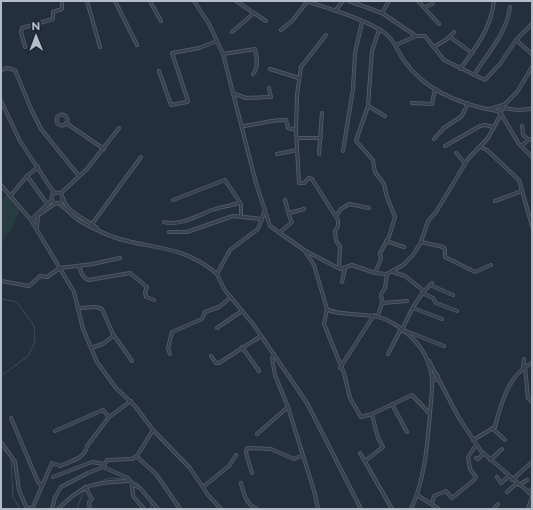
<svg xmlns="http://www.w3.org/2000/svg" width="533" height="510" font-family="Montserrat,sans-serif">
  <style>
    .green { fill: #263c3f }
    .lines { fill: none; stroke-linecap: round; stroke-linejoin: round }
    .stream { stroke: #394c67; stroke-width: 1 }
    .minor-casing { stroke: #565f6c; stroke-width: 4 }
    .minor { stroke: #38414e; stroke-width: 2.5 }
  </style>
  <rect width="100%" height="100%" fill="#242f3e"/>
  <polygon class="green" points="7,193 20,210 13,227 1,243 1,200"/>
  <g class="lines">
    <g class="stream">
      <polyline points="1,299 17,302 34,326 35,342 28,356 1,376"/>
      <polyline points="1,449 6,452"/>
      <polyline points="11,459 13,497 20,509"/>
      <polyline points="131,480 137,483 144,491"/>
      <path d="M97,483C106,477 115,478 125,479"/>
      <polyline points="151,503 151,509"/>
      <polyline points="77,509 83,492 91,487"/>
    </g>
    <g class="minor-casing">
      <g id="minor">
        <polyline points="87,1 100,47"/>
        <polyline points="115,1 137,45"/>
        <polyline points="150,1 161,21"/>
        <polyline points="194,1 209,24 223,54 256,183 270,226 304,250 340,269 352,265 375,273 387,274 403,265 413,255 421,242 428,221 436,212 468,159 488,138 501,114 502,107 517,92 532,67"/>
        <polyline points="236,1 266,21"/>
        <path d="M305,1C328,8 368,20 386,34C396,42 398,53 405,62C426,91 463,105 497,111L501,114L519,144L532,157"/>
        <polyline points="349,1 382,13 416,36"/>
        <polyline points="418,1 439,24"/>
        <polyline points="425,7 432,4 433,1"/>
        <polyline points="335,11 343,1"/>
        <polyline points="382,13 389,1"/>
        <polyline points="281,30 292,21 307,2"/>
        <polyline points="232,32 254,13"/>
        <polyline points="326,35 301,67 297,95 296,130 299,183 304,183 309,178 312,179 338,220 338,226 335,231 336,241 340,246 339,268"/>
        <polyline points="450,37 472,53"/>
        <polyline points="516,40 532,54"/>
        <polyline points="396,45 416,36 425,36 444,60 485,80 500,64 516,40 532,24"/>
        <polyline points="25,47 21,32 22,28 53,19 53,12 62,9 62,1"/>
        <polyline points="434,47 447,39 454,32"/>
        <path d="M223,54L255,49C257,57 259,67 253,74"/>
        <polyline points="270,69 299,78"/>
        <path d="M460,69C476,48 491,28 494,1"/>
        <polyline points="1,70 7,68 15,70 31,109 41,129 79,176"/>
        <polyline points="159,71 171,105 187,102 188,101 172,53 199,48 217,41"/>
        <path d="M474,75C487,54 507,33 510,7"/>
        <polyline points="235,94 246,98 271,97 269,88"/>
        <polyline points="1,101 20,141 54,193"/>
        <polyline points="412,103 432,104 435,89"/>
        <polyline points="368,106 385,116"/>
        <polyline points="502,108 517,110 532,109"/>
        <polyline points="490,109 503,105"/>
        <circle cx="62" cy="120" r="5.5"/>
        <polyline points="66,123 104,149"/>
        <path d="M243,126C257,125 272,119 286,120L288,128L296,130"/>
        <polyline points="522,126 523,135 529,140"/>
        <polyline points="297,138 321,138"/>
        <polyline points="434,139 444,128 462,116 468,103"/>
        <polyline points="445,146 480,126 485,125 493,127"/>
        <polyline points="521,146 530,139 532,140"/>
        <polyline points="481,147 487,150 519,180 532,226"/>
        <polyline points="343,151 353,89 355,53 362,22"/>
        <polyline points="456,153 465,163"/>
        <polyline points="277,154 297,150"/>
        <polyline points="319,154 322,113"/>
        <polyline points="27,176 48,205"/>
        <polyline points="1,185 31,220 74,292 83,329 97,362 116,388 135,406 153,430 190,468 208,495 221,509"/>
        <circle cx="57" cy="198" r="5.5"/>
        <polyline points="61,193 87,169 119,128"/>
        <polyline points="11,195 27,176 38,167"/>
        <path d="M63,198C67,213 86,219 97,228"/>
        <polyline points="173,200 225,180 241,204 241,215"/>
        <polyline points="495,201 522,191"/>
        <path d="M58,203C65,207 70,214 77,219C87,226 101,232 113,237C152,250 182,244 217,274"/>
        <polyline points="265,210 258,229 230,250 217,274 224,289 253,324 307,403 361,509"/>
        <polyline points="289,213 304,209"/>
        <polyline points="336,216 341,209 349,204 369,208"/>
        <polyline points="32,219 52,200"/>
        <polyline points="31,220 56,203"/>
        <path d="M164,222C181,226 196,216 212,210C220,207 230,206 239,203"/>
        <polyline points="92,224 141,157"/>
        <polyline points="37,227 38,217"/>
        <polyline points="169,232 187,232 233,216 262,219"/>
        <path d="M279,233L292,222C289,219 287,206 285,200"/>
        <polyline points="386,241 404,247"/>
        <polyline points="421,242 443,247 445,249 445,257 475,272 491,265"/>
        <path d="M305,251L314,265L327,309C339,317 370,311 389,321C406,330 422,345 428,362C435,379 431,396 430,414C427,447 425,478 411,509"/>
        <path d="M79,266C81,272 82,278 89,280L130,273L147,287L145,292L146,297L154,300"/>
        <polyline points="393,272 405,276 424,291"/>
        <polyline points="375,273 381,259 380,253 389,237 395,217 387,197 384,184 375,172 373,160 356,141 368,106 372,51 379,30"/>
        <polyline points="1,281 29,286 40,276 47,277 60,268 93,264 120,258"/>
        <polyline points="342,282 345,268"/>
        <polyline points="430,285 453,295"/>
        <polyline points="422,293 433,298 436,303 457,311"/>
        <polyline points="382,303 407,301"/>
        <polyline points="79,308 96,307 102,309 113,334 132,361"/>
        <polyline points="413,308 442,319"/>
        <polyline points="327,309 324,324 344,373 350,398 361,417 372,414 412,395 430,414"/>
        <polyline points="378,316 382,303 381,294 385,288 387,274"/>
        <polyline points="217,328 242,311"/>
        <path d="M402,330C410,312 418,296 432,283"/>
        <polyline points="404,332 406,331 444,346"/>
        <polyline points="242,347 259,371"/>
        <polyline points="91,348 103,344 114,335"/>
        <polyline points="170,354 168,348 172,332 202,319 205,312 219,307 231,297"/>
        <polyline points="388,354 401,329"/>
        <polyline points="274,355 272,358 275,375 288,407 315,494 318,509"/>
        <polyline points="211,356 216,363 219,363 261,336"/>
        <polyline points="429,361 459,418 481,451 532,495"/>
        <polyline points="523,367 524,359"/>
        <polyline points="525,367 528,398 532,402"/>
        <polyline points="340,368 374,315"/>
        <circle cx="435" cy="377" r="3"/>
        <polyline points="392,404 407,432"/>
        <polyline points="11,418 38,482 42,486"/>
        <polyline points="492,428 505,440"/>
        <polyline points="55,431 103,410 109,417"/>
        <polyline points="257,434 288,407"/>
        <path d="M473,440L495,427C501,403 509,374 532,363"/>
        <path d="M1,442L15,462L19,490L27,509L33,507L52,463L60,466C70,461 85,459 87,446L109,417L131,401"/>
        <polyline points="360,453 392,509"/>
        <polyline points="136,456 156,474 180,509"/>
        <polyline points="476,458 478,459 483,454"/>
        <polyline points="490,460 502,449"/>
        <polyline points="365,461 383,447 378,438 372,415"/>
        <polyline points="103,467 128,478 132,484 133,496 144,509"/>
        <polyline points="252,473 246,453 247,448 271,449 294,459 303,455"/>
        <polyline points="53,477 92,462 104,464"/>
        <polyline points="497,477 501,483 509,476"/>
        <polyline points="512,480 532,462"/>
        <path d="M241,483C244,495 246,504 257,509"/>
        <polyline points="132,484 140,488 158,509"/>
        <polyline points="519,485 527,480"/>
        <polyline points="85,487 92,499 89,502 90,509"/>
        <polyline points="203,487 229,466 236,455"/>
        <polyline points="507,492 517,483"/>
        <polyline points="528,492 532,489"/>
        <polyline points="417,495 439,509"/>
        <polyline points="432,504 434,496 446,491 452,498 474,480 476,477 470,469 468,457 476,445"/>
        <polyline points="52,509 55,497 61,487 88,473 103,467 107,460 132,459 137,456 153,430"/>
        <path d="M58,509C83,484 92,483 127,481L128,479"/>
        <polyline points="494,509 498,504"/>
        <polyline points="528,509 532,497"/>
      </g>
    </g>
    <use href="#minor" class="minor"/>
  </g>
  <rect width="533" height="510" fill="none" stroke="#b4bcc9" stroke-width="4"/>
  <g transform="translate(36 36) rotate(359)" stroke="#1d2633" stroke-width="3" paint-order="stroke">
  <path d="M0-3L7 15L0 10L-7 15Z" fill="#b4bcc9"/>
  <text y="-6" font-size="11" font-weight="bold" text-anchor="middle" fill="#b4bcc9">N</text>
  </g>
</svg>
